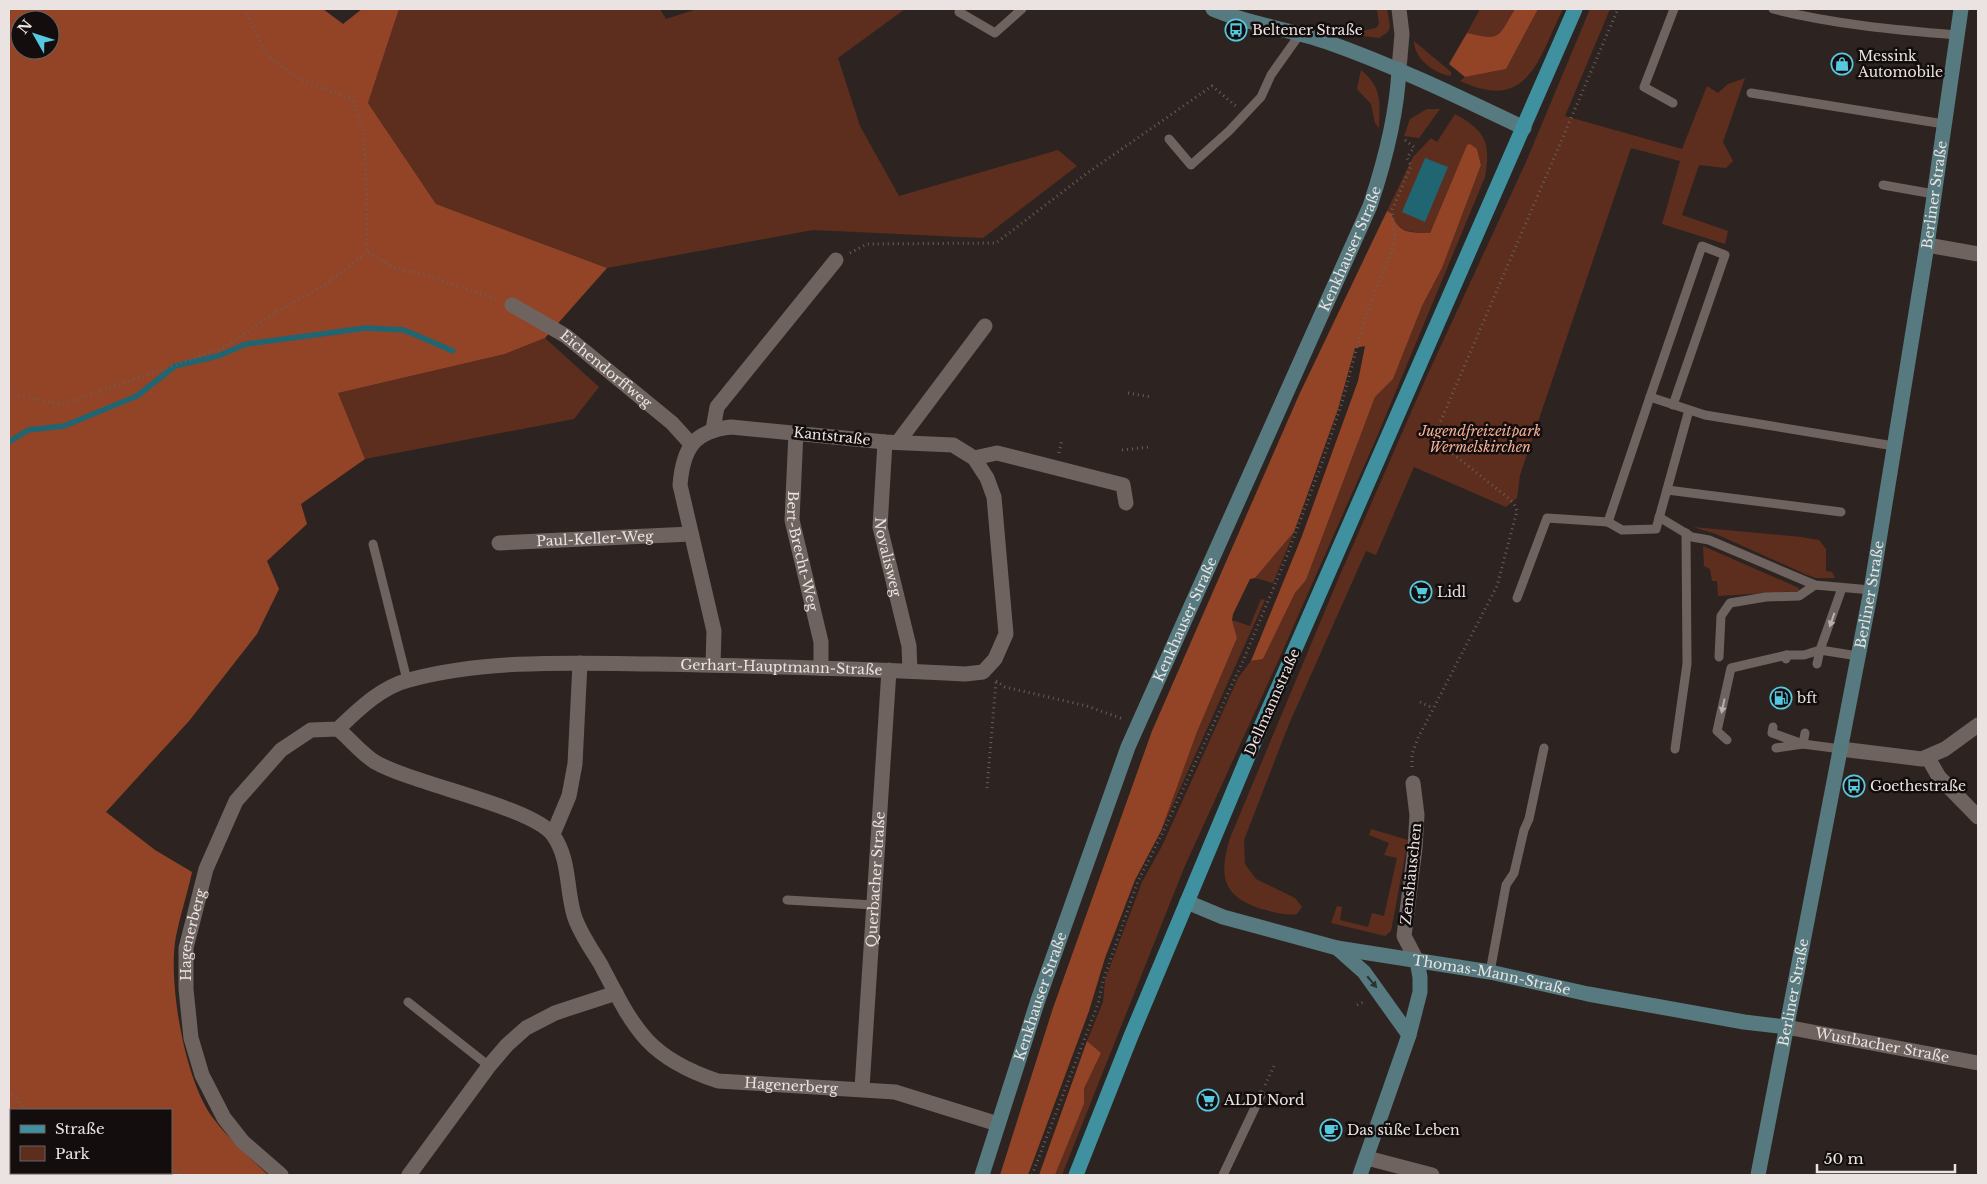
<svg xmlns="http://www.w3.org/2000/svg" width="1987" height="1184" font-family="'Libre Baskerville',serif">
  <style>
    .green { fill: #5d2e1d }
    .forest { fill: #944426; fill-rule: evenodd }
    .water { fill: #206572 }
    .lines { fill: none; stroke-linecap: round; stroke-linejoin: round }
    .stream { stroke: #206572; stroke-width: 5.5 }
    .path { stroke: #675f5c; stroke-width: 3; stroke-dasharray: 1 4; stroke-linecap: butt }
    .lane { stroke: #6e635f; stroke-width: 9 }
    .street { stroke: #6e635f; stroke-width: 15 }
    .secondary { stroke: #567a7f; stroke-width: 15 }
    .primary { stroke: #3f919f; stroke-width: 15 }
    .oneway { fill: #b8b0ad }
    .oneway2 { fill: #2a3435 }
    .labels { text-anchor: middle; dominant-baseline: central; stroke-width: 5; stroke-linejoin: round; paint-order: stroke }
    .poi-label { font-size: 14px; fill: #eae3e1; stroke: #130e0d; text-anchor: start }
    .street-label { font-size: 14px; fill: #eae3e1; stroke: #130e0d }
    .park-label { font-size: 14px; font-style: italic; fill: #f4af97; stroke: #130e0d }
  </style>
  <rect width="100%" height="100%" fill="#2d2421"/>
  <g class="green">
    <polygon points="399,9 660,9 666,19 697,9 905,9 838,58 860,126 899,196 1058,150 1077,166 983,238 813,230 607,268 436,204 368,103"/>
    <polygon points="1377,9 1387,9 1390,26 1388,32 1379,38 1356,35 1355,32 1376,28 1379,24"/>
    <path d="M1480,9H1515C1497,38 1502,41 1467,33Z"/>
    <path d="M1538,9H1563C1538,59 1529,113 1460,81L1465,77L1506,69Z"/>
    <path d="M1590,9H1610L1565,116L1682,149L1707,86L1718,93L1728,84L1745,78L1723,142L1733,161L1726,168L1699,165L1682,215L1728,231L1725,244L1662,224L1680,161L1631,148L1520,475L1517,498L1506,507L1414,467L1376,555L1366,551L1289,724L1244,840L1245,864L1256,879L1295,898L1302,907L1297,914C1285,916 1273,912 1262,909C1221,896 1219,875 1230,838L1340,575L1426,378L1526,162Z"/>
    <path d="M1414,41L1451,72V76C1435,74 1414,59 1414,41Z"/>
    <path d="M1361,70C1382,87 1380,102 1379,128L1375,123L1371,104L1357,89Z"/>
    <polygon points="1427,109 1440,109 1419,138 1404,136 1410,119"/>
    <path d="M1455,114C1486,131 1491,143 1485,177L1376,439L1279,659L1184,868L1062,1175H1055L1084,1104V1090L1101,1053L1087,1041L1103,1002L1105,980L1142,882L1162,846L1238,678L1251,661L1263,659L1295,593L1306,580L1375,397L1393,379L1422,306L1442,268L1481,165L1477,149L1467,145L1430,233C1409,231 1400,235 1391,213L1387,211L1413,157L1431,138L1437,142Z"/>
    <polygon points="545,338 599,387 574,419 365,459 338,393 505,354"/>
    <polygon points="1693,527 1801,537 1819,540 1826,549 1826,571 1832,572 1835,578 1815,578 1805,574 1716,534"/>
    <polygon points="1294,532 1273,583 1255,578"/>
    <polygon points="1703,546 1799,588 1799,591 1718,596 1717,581 1712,581 1710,569 1704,566"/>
    <polygon points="1261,599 1265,600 1161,831 1197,732 1237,638 1232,620 1250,626"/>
    <polygon points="1371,829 1408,840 1391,931 1385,936 1331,923 1337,906 1342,907 1340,920 1368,927 1372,913 1384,916 1397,858 1384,855 1389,843 1369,835"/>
  </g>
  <g class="forest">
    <path d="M9,9H323L343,24L362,9H399L368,103L436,204L607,268L545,338L505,354L338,393L365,459L301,504L307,524L267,561L279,589L257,634L189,721L106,812L155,850L192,872C187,895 179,919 175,942C169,987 185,1081 213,1118C229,1139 249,1157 268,1175H9ZM20,20H50V50H20ZM11,1110H171V1173H11Z"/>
    <path d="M1515,9H1538L1506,69L1465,77L1449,64L1467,33C1502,41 1497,38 1515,9Z"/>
    <path d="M1470,144L1477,149L1481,165L1442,268L1422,306L1393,379L1375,397L1306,580L1295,593L1263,659L1251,661L1302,536L1358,381L1365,346L1355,348L1338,409L1294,532L1255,578L1250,579L1233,614L1232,620L1237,638L1197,732L1161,831L1135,880L1105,958L1089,1011L1028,1175H1000L1053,1008L1152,731L1299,395L1387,211L1391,213C1400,235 1409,232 1430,233L1467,145Z"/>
    <polygon points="1087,1041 1101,1053 1084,1089 1084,1104 1055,1175 1039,1175"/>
  </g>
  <polygon class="water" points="1425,158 1448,167 1425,222 1402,212"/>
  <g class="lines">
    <polyline class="stream" points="9,442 28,430 64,426 137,396 175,366 218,356 246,344 366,328 404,330 453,351"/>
    <g class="path">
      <polyline points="244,9 266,54 299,79 352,99 364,134 367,201 367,252"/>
      <polyline points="850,253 867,244 996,243 1086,174 1212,86 1236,106"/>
      <polyline points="9,393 61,405 223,348 274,313 325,285 367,252 395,268 425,275 497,300"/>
      <polyline points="1128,393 1151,397"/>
      <polyline points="1122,450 1149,447"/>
      <polyline points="1059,453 1062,439"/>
      <polyline points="996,681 1005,687 1087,706 1123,719"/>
      <polyline points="1420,702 1433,708"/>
      <polyline points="1412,767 1412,754 1418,738 1497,586 1517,511 1514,504 1506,496 1443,446 1437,435 1439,425 1618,9"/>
      <polyline points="987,788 996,682"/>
      <polyline points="1357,1005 1366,1001"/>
      <polyline points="1265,1085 1274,1066"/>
      <polyline points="9,1091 28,1110"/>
      <polyline points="171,1168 184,1175"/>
      <polyline points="74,1173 76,1175"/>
      <polyline points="1032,1175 1098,1004 1103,981 1138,881 1163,832 1243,661 1288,553 1323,460 1343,399 1365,317 1392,249 1395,237 1392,210 1411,166 1407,158 1414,147 1405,140"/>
    </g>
    <g class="lane">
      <path d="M1773,9C1832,24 1895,30 1957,35"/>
      <polyline points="959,12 995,33 1022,9"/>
      <polyline points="1751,93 1944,124"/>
      <polyline points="1673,103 1644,87 1674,9"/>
      <polyline points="1169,139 1191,165 1229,131 1261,97 1271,75 1300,34"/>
      <polyline points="1883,185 1934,194"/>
      <polyline points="1650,397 1702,246 1725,255 1673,405"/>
      <polyline points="1667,490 1841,512"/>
      <polyline points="1659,517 1692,537 1709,540 1815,585 1871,590"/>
      <polyline points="1608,522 1622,530 1656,529 1689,410"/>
      <polyline points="373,544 407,680"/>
      <polyline points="1517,598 1547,518 1608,522 1650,397 1705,415 1894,446"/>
      <polyline points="1719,657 1721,616 1730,603 1766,597 1799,596 1815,585"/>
      <polyline points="1786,659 1787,655 1804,655 1820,650 1842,588"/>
      <polyline points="1817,664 1820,650 1858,656"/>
      <polyline points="1773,727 1772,733 1803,744"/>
      <polyline points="1805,733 1803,744 1841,749"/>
      <polyline points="1727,740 1717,731 1731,668 1787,655"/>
      <polyline points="1776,748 1803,744"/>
      <polyline points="1675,749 1687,664 1686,533"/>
      <polyline points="787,900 874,905"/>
      <polyline points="1490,972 1506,885 1514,873 1524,830 1529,819 1544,748"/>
      <polyline points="408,1002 489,1066"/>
      <polyline points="1223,1175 1261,1095"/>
    </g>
    <g class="street">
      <polyline points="1399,69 1402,34 1399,9"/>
      <polyline points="1927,245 1978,254"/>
      <path id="s1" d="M512,305L566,336L672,423L691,444"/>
      <polyline points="713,429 717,407 836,260"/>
      <path id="s2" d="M796,432L792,520L821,642V668"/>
      <path id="s3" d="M885,442L880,527L909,646L910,671"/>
      <polyline points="898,442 985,326"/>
      <polyline points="974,458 997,453 1123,485 1126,503"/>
      <path id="s4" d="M499,543L691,534"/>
      <path id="s5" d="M338,729C350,739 362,754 375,762C413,784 533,807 553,835C570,859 566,888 574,915C579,932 592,950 601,965C634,1028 646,1057 718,1081L895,1092L998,1124"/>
      <polyline points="1841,749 1922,759 1945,749 1978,725"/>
      <polyline points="1928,758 1939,777 1978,817"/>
      <polyline points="1413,783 1417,815 1415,848 1404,936 1417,961"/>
      <polyline points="553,834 569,796 575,764 580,663"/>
      <path id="s6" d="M1786,1027L1978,1063"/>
      <path id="s7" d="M862,1088L889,670"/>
      <polyline points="1367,1158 1432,1175"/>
      <path id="s8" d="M281,1175L243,1142L224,1118L202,1075L191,1038L186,989V948L206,869L236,801L281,750L311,730L338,729C358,710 381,687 409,680C485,659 576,663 654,664C758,666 861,668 965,674L983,672L995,659L1006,634L994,497L987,478L974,458L953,445L885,442L731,427C694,431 683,448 680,485L714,631L713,665"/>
      <polyline points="409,1175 489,1066 507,1045 526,1028 555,1013 616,993"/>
    </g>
    <g class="secondary">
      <path d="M1213,9C1250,25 1290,29 1327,42C1395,66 1459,97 1524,128"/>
      <path id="s9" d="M1187,902L1223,917L1337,948L1490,972L1588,994L1744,1022L1786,1027"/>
      <polyline points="1337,948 1364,972 1409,1035"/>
      <path id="s10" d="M982,1175L1038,1000L1128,747L1370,206C1385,161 1397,116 1399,69"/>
      <polyline points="1360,1175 1409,1035 1420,992 1420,977 1417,961"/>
      <path id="s11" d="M1758,1175L1871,590L1927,245L1961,9"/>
    </g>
    <polyline class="primary" points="1076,1175 1131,1036 1246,761 1575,9"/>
  </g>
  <defs><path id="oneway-solid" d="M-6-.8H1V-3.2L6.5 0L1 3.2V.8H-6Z" transform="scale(1.25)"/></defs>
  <g class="oneway">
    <use href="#oneway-solid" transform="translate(1832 620) rotate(109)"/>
    <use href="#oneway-solid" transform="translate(1723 706) rotate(102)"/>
  </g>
  <use class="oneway2" href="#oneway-solid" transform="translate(1372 982) rotate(50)"/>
  <defs>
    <g id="bus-ring" transform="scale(1.125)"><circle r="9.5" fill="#130e0d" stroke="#56c9e1" stroke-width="1.5"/><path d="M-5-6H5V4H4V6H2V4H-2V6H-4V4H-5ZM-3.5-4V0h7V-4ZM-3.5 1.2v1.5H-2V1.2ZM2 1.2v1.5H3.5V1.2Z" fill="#56c9e1"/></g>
    <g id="shop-ring" transform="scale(1.125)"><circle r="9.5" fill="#130e0d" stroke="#56c9e1" stroke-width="1.5"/><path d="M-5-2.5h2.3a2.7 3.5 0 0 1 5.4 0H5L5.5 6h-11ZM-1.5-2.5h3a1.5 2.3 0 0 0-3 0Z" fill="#56c9e1"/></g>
    <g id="supermarket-ring" transform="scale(1.125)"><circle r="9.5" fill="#130e0d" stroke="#56c9e1" stroke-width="1.5"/><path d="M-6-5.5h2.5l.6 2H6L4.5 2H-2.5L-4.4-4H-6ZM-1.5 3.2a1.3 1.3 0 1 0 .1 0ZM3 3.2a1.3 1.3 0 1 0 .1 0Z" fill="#56c9e1"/></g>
    <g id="fuel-ring" transform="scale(1.125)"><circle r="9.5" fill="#130e0d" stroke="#56c9e1" stroke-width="1.5"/><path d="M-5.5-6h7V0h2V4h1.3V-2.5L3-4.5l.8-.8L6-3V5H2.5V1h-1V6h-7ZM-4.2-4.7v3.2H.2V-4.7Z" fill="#56c9e1"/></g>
    <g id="cafe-ring" transform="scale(1.125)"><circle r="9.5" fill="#130e0d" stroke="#56c9e1" stroke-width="1.5"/><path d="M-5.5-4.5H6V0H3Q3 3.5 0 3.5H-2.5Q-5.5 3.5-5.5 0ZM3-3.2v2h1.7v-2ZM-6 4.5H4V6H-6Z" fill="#56c9e1"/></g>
  </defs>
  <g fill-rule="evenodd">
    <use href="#bus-ring" x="1236" y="30"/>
    <use href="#shop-ring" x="1842" y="64"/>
    <use href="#supermarket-ring" x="1421" y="592"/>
    <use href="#fuel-ring" x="1781" y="698"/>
    <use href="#bus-ring" x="1854" y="786"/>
    <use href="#supermarket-ring" x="1208" y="1100"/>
    <use href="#cafe-ring" x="1331" y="1130"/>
  </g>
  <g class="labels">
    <g class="poi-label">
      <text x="1252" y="30">Beltener Straße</text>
      <text x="1858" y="56">Messink<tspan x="1858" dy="16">Automobile</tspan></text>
      <text x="1437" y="592">Lidl</text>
      <text x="1797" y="698">bft</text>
      <text x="1870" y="786">Goethestraße</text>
      <text x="1224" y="1100">ALDI Nord</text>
      <text x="1347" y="1130">Das süße Leben</text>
    </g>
    <g class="street-label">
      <text stroke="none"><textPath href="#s11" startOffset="996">Berliner Straße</textPath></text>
      <text stroke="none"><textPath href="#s10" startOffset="998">Kenkhauser Straße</textPath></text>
      <text stroke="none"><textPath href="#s1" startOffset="114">Eichendorffweg</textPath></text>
      <text transform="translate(832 436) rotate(6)">Kantstraße</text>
      <text stroke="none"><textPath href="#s4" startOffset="96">Paul-Keller-Weg</textPath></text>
      <text stroke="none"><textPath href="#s2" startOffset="120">Bert-Brecht-Weg</textPath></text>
      <text stroke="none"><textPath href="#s3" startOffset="116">Novalisweg</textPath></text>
      <text stroke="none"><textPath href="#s11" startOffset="591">Berliner Straße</textPath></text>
      <text stroke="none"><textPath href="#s10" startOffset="592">Kenkhauser Straße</textPath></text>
      <text stroke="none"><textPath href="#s8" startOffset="1006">Gerhart-Hauptmann-Straße</textPath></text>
      <text transform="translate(1272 702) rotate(-66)">Dellmannstraße</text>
      <text transform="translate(1411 874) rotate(-84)">Zenshäuschen</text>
      <text stroke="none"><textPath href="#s7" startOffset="209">Querbacher Straße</textPath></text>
      <text stroke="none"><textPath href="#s8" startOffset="272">Hagenerberg</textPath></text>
      <text stroke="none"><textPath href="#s9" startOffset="314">Thomas-Mann-Straße</textPath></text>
      <text stroke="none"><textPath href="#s11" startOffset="186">Berliner Straße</textPath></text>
      <text stroke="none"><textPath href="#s10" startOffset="188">Kenkhauser Straße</textPath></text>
      <text stroke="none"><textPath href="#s6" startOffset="98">Wustbacher Straße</textPath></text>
      <text stroke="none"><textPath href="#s5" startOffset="628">Hagenerberg</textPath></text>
    </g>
    <g class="park-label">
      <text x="1480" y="431">Jugendfreizeitpark<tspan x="1480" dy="16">Wermelskirchen</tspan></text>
    </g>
  </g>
  <rect width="1987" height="1184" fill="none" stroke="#eae3e1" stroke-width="20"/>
  <rect x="10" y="1109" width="162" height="65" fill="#130e0d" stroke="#696362"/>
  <rect x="20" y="1125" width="25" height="8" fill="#3f919f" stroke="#696362"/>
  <text x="55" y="1134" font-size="15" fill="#eae3e1">Straße</text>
  <rect x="20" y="1146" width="25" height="15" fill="#5d2e1d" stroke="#696362"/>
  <text x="55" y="1159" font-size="15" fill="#eae3e1">Park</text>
  <g transform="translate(35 35) rotate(309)"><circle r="24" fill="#130e0d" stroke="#696362"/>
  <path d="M0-4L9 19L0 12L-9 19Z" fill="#56c9e1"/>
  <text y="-8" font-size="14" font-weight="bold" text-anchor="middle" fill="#eae3e1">N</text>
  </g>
  <path d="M1817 1164v8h138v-8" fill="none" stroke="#eae3e1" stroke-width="2.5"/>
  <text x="1824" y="1164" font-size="15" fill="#eae3e1" stroke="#130e0d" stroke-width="4" paint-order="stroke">50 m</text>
</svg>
